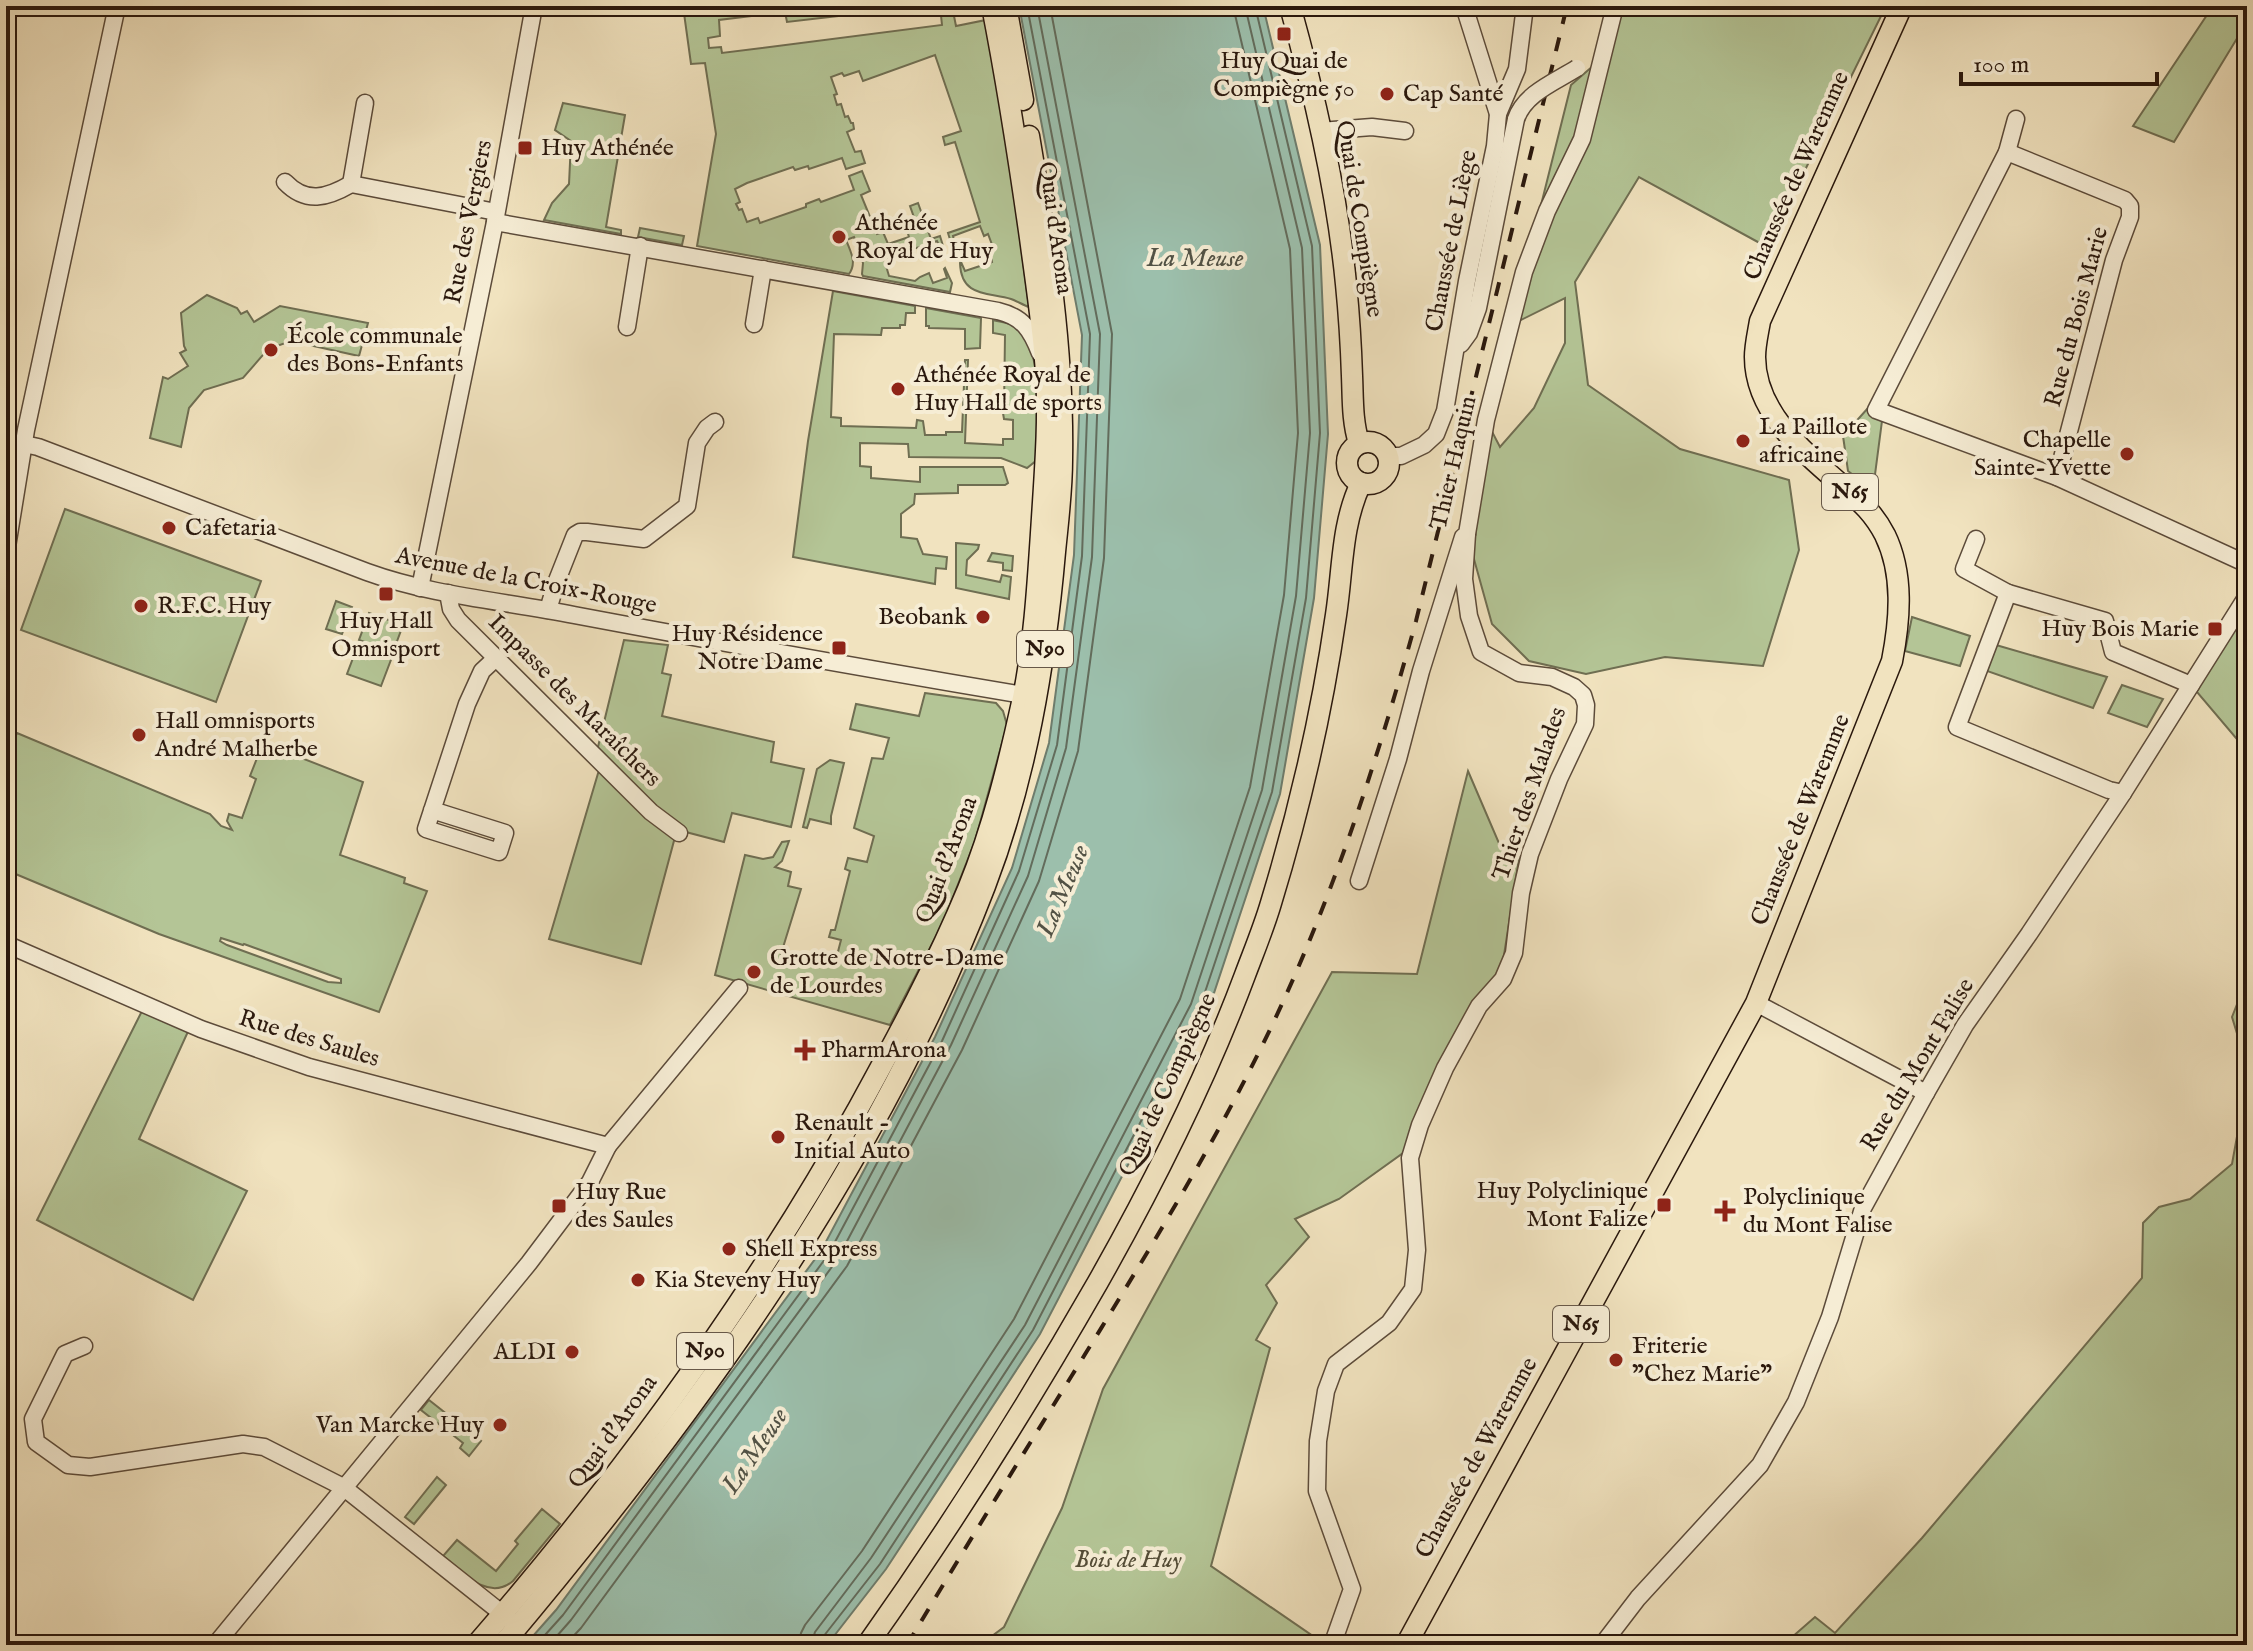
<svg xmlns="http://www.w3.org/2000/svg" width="2253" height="1651" font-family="'IM FELL English',serif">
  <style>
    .green { fill: #b4c596; stroke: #6f6e52; stroke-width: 2; fill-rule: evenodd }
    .water { fill: #9cbfac; stroke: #6e7c6c; stroke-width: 2 }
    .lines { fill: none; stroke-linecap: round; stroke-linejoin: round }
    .shore { stroke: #636c5c; stroke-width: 2 }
    .minor-casing { stroke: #5c4b3a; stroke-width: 19 }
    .major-casing { stroke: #2a180d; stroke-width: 23 }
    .minor { stroke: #f6edd5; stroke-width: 16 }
    .major { stroke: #f1e3bf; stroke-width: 20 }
    .rail { stroke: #2a180d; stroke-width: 4; stroke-dasharray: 14 14; stroke-linecap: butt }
    .minor-bridge-casing { stroke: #5c4b3a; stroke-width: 19; stroke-linecap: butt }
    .minor-bridge { stroke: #f6edd5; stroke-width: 16 }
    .poi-dot { fill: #8f2418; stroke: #f6edd5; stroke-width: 3 }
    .labels { text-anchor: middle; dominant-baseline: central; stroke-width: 8; stroke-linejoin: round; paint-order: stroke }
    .shield { fill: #f6edd5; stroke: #675849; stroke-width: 2 }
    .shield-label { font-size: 22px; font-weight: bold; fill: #2a180d }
    .poi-label { font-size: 24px; fill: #2a180d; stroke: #f6edd5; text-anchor: start }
    .street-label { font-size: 24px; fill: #2a180d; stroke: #f6edd5 }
    .park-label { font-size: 24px; font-style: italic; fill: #534c36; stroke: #f6edd5 }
    .water-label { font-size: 26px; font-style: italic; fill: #525245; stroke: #f6edd5 }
  </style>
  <rect width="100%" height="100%" fill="#f1e3bf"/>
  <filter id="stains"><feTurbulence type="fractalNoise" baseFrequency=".0025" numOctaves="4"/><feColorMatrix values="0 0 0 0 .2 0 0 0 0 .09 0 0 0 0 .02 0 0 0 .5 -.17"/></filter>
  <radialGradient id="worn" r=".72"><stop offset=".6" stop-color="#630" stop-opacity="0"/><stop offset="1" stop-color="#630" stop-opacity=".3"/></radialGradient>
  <g class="green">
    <path d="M683,6H805L806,11L831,8V6H854L855,14L787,22L785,12L719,20L720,36L708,38L709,48L721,47L722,53L942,25L940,6H952L956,26L986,20L993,33L1029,307C1023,305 1017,301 1011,299C989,292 961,298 960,263L961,262L965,271L992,262L990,252L994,250L988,234L984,236L980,226L953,236L955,245L952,246L948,233L980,222L955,142L945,145L943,137L961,131L935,55L863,81L859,71L844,76L842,73L831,77L837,94L834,95L837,105L841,104L845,117L848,116L851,123H853L854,129L847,132L855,152L861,151L865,163L846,169L842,158L809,169L808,166L795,170L793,167L747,183L735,189L740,202L736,204L739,210L742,209L747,222L758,218L760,223L806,207V204L819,199L821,202L854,190L849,176L862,171L870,191L861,195L877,234L883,232L888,244L909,237L906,227L916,223L910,206L918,203L931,239L940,236L944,249L941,250L937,241L884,259L889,276L915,281L920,277L929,273L933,283L947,278L944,269L945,268L952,283L950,292L863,276L862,274L863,263L854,237L846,240C851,252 857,263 849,274L697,246L716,134L705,63L691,64Z"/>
    <polygon points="1615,6 1886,6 1767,247 1639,177 1575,282 1588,385 1680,449 1789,480 1799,550 1763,666 1665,657 1586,674 1529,661 1492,624 1467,534 1486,420 1500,447 1534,408 1565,343 1565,298 1511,325 1571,85 1601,59"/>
    <polygon points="2213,6 2247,6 2247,22 2174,142 2133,126"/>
    <polygon points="563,103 625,115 606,227 621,230 621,234 544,220 552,203 569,184 571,141 555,130"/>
    <polygon points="640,228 684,236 682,245 638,237"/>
    <path d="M833,291L915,306V313H906L905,325H900V328H882L881,335L834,334L831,417L841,418V426L916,428L917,420L923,421L925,435H946V432H962L965,360H968L965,443L1003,445V439H1013V420L1004,419L1003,413H993V408H1004L1005,335L993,333V320C1001,322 1011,323 1017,327C1044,346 1038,430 1037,460L1027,468L1001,458L909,457L908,444L860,443V466L871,467V478L920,482V467H1003L1008,483L1005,485H958V493L915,494L914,504L901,514V537L917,539L923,554L947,557L946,569L936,568L935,584L793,557L808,441Z"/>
    <polygon points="207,295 237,308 241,314 247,311 254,322 280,306 368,323 359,356 291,341 268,349 243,378 204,390 189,408 181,447 150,438 163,377 168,379 188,366 180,353 186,350 184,346 181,313"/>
    <polygon points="926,308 981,318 980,348 965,349 965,329 929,328 929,326 926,326"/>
    <polygon points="1868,408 1882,421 1873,490 1848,471 1843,436"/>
    <polygon points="65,509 261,581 216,702 21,630"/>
    <polygon points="956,543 979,545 978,549 967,560 966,575 1000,582 1002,575 1011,577 1009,599 956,588"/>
    <polygon points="992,553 1013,556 1012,571 1003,570 1003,563 988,561"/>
    <polygon points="336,601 352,607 342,634 326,629"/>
    <polygon points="2239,608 2247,614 2247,751 2191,685"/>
    <polygon points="369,613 403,625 393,652 359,640"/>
    <polygon points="1912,617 1970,636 1960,666 1905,651"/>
    <polygon points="624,640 668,645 662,673 671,675 662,716 774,742 771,762 804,769 791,827 732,813 724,842 682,831 597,751"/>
    <polygon points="358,645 392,657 381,686 347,674"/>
    <polygon points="1996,645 2107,677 2093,708 1987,671"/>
    <polygon points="2122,685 2163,699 2147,727 2108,713"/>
    <polygon points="925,693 996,703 1003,711 1007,725 975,841 942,925 890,1025 715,975 745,855 763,859 773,857 782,842 789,841 782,861 775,867 791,872 788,886 801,889 781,954 834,967 841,940 829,937 831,930 835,930 850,871 845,869 848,858 867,862 874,836 854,828 872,758 883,759 889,738 850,729 856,704 919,716"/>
    <path d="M17,733L210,814L221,826L232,830L227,821L229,814L242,818L256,779L250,776L263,743L363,782L340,855L405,878L404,883L427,891L379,1012L159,934L6,870V758ZM221,938L243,945L244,944L341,979V983L328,982L227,945L220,941Z"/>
    <polygon points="830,760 844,763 831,816 831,824 810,819 807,828 803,827 817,769"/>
    <polygon points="599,770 675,837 641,964 549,939"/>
    <polygon points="1468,771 1501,848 1521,846 1502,968 1403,1153 1339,1199 1295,1219 1309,1237 1266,1285 1277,1303 1256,1340 1270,1348 1211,1566 1323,1643 1321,1645 980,1645 1004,1627 1062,1508 1103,1389 1332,972 1417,974"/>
    <polygon points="2247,979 2247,1645 1783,1645 1815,1617 1835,1633 1922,1538 2142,1278 2143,1223 2159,1207 2190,1199 2232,1164 2240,1120 2242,1050 2232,1017"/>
    <polygon points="145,1005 191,1025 139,1139 247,1191 193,1300 37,1220"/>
    <polygon points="429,1400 481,1441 469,1456 460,1448 463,1443 421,1410"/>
    <polygon points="437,1477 446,1485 414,1524 405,1517"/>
    <path d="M542,1509L560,1524L513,1581C488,1602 463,1572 443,1556L457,1540L496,1571L518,1544L515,1541Z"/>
  </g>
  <polygon class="water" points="1019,6 1263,6 1320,245 1328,434 1314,598 1280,794 1208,1011 1040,1334 886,1569 827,1645 525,1645 556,1610 821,1251 935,1037 1012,868 1049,743 1074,555 1082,335"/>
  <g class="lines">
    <g class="shore">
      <polyline points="536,1645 563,1615 828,1255 942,1041 1019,871 1057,745 1082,556 1090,334 1027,6"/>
      <polyline points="549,1645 571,1620 837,1260 951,1045 1028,876 1066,748 1092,557 1100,334 1037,6"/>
      <polyline points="565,1645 581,1628 847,1266 962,1050 1039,881 1078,751 1104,558 1112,334 1050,6"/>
      <polyline points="799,1645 801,1633 805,1625 862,1551 1014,1319 1180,999 1250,787 1284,595 1298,433 1290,249 1233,6"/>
      <polyline points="811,1645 815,1632 871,1558 1025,1325 1191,1004 1262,790 1296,596 1310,433 1302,248 1245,6"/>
      <polyline points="821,1645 823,1637 880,1564 1033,1330 1200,1007 1272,792 1306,598 1320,433 1312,246 1255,6"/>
    </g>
    <g class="minor-casing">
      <g id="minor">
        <polyline points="1498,114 1517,69 1525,6"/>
        <polyline points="2016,119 2007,152 1876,410 2057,477 2247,564"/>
        <polyline points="1320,131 1372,127 1405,131"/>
        <polyline points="2007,152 2125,200 2130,206 2130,217 2114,260 2057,477"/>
        <path d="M285,182C306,204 327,198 351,184L496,212"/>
        <polyline points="351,184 365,103"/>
        <path d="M495,222L998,311C1023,317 1031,330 1040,353"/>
        <polyline points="754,324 763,269"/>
        <polyline points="627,327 640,246"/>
        <polyline points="1461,344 1469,333 1478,308 1516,119"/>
        <path d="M24,444L38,447L367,572C433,596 505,601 574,615C728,644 881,671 1035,697"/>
        <polyline points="1389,456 1401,456 1424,445 1436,434 1445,411 1467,281 1495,146 1498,114 1464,6"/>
        <polyline points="1976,539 1964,569 2008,593"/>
        <polyline points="6,553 26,430 117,6"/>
        <polyline points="420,588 495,222 534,6"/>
        <polyline points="448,593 451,609 458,620 651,812 679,833"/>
        <polyline points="548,610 556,583 575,535 580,532 587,532 644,539 687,506 697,443 707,428 715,422"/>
        <polyline points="2123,793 2109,790 1957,727 2008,593 2105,621 2113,652 2191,685"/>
        <polyline points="432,810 505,833 499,852 426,829 467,704 482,671 496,658"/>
        <polyline points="1359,881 1398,759 1421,671 1463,537 1467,534 1486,420 1524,272 1547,211 1582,139 1615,6"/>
        <polyline points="6,944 201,1029 309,1067 608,1146 590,1182 529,1263 215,1645"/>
        <polyline points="1756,1003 1926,1093"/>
        <polyline points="608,1146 739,988"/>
        <polyline points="84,1346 65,1354 33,1419 36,1442 68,1465 90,1467 243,1444 264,1447 343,1487 509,1619"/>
        <polyline points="1334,1645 1334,1640 1352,1589 1317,1491 1318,1441 1326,1391 1336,1364 1389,1323 1413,1289 1417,1250 1410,1158 1420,1125 1445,1068 1479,1006 1503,979 1514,953 1521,893 1530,854 1559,779 1585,724 1586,705 1583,695 1574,687 1552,677 1519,673 1481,652 1469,616 1464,579 1467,534"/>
        <polyline points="1602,1645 1638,1598 1760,1465 1796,1402 1830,1317 1863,1208 1926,1093 1965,1025 2029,934 2123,793 2247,596"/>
      </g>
    </g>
    <g class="major-casing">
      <g id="major">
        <polyline points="1006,6 1023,100"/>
        <path d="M1290,6C1315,96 1337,190 1346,284C1349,314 1351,345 1352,376C1353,398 1352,421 1359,443"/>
        <circle cx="1368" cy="463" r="21"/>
        <path d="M476,1645C620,1479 752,1299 859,1107C898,1036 937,964 968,889C993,828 1009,762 1023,698C1035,638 1038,578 1042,518C1045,470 1049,421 1046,373C1043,328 1036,283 1030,238C1019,160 1007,83 992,6"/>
        <path d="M502,1645C695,1416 877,1167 985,886C1026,779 1045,666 1055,552C1058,521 1062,491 1062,460C1064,351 1047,243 1029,136"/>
        <path d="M867,1645C950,1528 1027,1406 1098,1282C1154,1183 1205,1082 1245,975C1254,951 1264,927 1271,903C1300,808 1322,712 1336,615C1343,570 1341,525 1361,483"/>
        <path d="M1406,1645L1756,1003L1892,661C1900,620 1904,574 1885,535C1872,510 1857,499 1837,481C1800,449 1755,410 1755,357C1755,345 1758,333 1760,321L1902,6"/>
      </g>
    </g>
    <use href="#minor" class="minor"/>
    <use href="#major" class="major"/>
    <path class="rail" d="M907,1645C969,1541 1033,1438 1097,1335C1160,1232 1223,1129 1275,1019C1335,891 1378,758 1416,621L1567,6"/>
    <g class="minor-bridge-casing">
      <path id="minor-bridge" d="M1516,119C1525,93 1555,82 1577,68"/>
    </g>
    <use href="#minor-bridge" class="minor-bridge"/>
  </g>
  <g class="poi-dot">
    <rect x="1276" y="26" width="16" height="16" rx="4"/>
    <circle cx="1387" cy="94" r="8"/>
    <rect x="517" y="140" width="16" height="16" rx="4"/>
    <circle cx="839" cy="237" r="8"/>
    <circle cx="271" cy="350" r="8"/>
    <circle cx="898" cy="389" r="8"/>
    <circle cx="1743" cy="441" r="8"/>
    <circle cx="2127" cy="454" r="8"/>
    <circle cx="169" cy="528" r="8"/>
    <rect x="378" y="586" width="16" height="16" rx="4"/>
    <circle cx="141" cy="606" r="8"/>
    <circle cx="983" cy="617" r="8"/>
    <rect x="2207" y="621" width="16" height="16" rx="4"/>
    <rect x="831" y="640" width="16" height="16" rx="4"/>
    <circle cx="139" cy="735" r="8"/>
    <circle cx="754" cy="972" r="8"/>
    <path d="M801 1038h8v8h8v8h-8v8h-8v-8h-8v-8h8z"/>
    <circle cx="778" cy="1137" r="8"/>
    <rect x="1656" y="1197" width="16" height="16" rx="4"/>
    <rect x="551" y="1198" width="16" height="16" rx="4"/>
    <path d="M1721 1199h8v8h8v8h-8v8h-8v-8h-8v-8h8z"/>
    <circle cx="729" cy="1249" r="8"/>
    <circle cx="638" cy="1280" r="8"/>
    <circle cx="572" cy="1352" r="8"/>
    <circle cx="1616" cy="1360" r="8"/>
    <circle cx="500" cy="1425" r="8"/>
  </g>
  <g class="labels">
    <g class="shield">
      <rect x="1822" y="474" width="56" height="36" rx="6"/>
      <rect x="1017" y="631" width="56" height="36" rx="6"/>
      <rect x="1553" y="1306" width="56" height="36" rx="6"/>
      <rect x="677" y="1333" width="56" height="36" rx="6"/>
    </g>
    <g class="shield-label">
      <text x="1850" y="492">N65</text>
      <text x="1045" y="649">N90</text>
      <text x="1581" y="1324">N65</text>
      <text x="705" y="1351">N90</text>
    </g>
    <g class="poi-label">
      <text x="1284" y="61" text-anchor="middle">Huy Quai de<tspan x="1284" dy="28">Compiègne 50</tspan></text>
      <text x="1403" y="94">Cap Santé</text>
      <text x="541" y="148">Huy Athénée</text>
      <text x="855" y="223">Athénée<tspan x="855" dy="28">Royal de Huy</tspan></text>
      <text x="287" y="336">École communale<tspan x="287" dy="28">des Bons-Enfants</tspan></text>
      <text x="914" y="375">Athénée Royal de<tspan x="914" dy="28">Huy Hall de sports</tspan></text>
      <text x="1759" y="427">La Paillote<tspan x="1759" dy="28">africaine</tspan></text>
      <text x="2111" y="440" text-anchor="end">Chapelle<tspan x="2111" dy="28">Sainte-Yvette</tspan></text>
      <text x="185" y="528">Cafetaria</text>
      <text x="157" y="606">R.F.C. Huy</text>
      <text x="967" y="617" text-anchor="end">Beobank</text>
      <text x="386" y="621" text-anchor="middle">Huy Hall<tspan x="386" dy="28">Omnisport</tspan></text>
      <text x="2199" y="629" text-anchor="end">Huy Bois Marie</text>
      <text x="823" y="634" text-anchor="end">Huy Résidence<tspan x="823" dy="28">Notre Dame</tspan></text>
      <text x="155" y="721">Hall omnisports<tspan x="155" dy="28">André Malherbe</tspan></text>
      <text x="770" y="958">Grotte de Notre-Dame<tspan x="770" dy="28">de Lourdes</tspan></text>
      <text x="821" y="1050">PharmArona</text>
      <text x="794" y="1123">Renault -<tspan x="794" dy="28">Initial Auto</tspan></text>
      <text x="1648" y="1191" text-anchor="end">Huy Polyclinique<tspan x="1648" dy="28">Mont Falize</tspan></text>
      <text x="575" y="1192">Huy Rue<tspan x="575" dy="28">des Saules</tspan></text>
      <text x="1743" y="1197">Polyclinique<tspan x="1743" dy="28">du Mont Falise</tspan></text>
      <text x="745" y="1249">Shell Express</text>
      <text x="654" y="1280">Kia Steveny Huy</text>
      <text x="1632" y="1346">Friterie<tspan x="1632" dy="28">"Chez Marie"</tspan></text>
      <text x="556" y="1352" text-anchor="end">ALDI</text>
      <text x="484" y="1425" text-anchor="end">Van Marcke Huy</text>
    </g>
    <g class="street-label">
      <text transform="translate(1797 176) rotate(-66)">Chaussée de Waremme</text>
      <text transform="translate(1359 219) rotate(81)">Quai de Compiègne</text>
      <text transform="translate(469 222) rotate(-79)">Rue des Vergiers</text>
      <text transform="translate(1055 228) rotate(82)">Quai d'Arona</text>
      <text transform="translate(1452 241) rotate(-79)">Chaussée de Liège</text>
      <text transform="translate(2077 317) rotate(-75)">Rue du Bois Marie</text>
      <text transform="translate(1454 463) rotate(-77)">Thier Haquin</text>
      <text transform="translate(526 581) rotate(11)">Avenue de la Croix-Rouge</text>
      <text transform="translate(574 701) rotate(45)">Impasse des Maraîchers</text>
      <text transform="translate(1530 794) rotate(-71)">Thier des Malades</text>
      <text transform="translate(1801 820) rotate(-68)">Chaussée de Waremme</text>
      <text transform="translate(947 860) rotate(-69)">Quai d'Arona</text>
      <text transform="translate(309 1039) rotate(17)">Rue des Saules</text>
      <text transform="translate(1918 1065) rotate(-59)">Rue du Mont Falise</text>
      <text transform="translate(1168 1085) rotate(-65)">Quai de Compiègne</text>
      <text transform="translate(613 1432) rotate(-54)">Quai d'Arona</text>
      <text transform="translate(1477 1458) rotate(-61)">Chaussée de Waremme</text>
    </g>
    <g class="park-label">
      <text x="1128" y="1560">Bois de Huy</text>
    </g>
    <g class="water-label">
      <text x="1195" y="258">La Meuse</text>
      <text transform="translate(1063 891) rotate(-67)">La Meuse</text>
      <text transform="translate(755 1451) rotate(-56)">La Meuse</text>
    </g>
  </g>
  <rect width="2253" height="1651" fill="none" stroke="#f1e3bf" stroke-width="32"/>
  <rect x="8" y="8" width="2237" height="1635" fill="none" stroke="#2a180d" stroke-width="4"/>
  <rect x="16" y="16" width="2221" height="1619" fill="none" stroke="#2a180d" stroke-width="2"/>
  <path d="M1961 72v12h196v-12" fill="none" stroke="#2a180d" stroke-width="4"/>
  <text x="1973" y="72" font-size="24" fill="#2a180d" stroke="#f6edd5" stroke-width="6" paint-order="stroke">100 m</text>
  <rect width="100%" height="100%" filter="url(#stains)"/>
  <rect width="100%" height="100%" fill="url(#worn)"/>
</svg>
